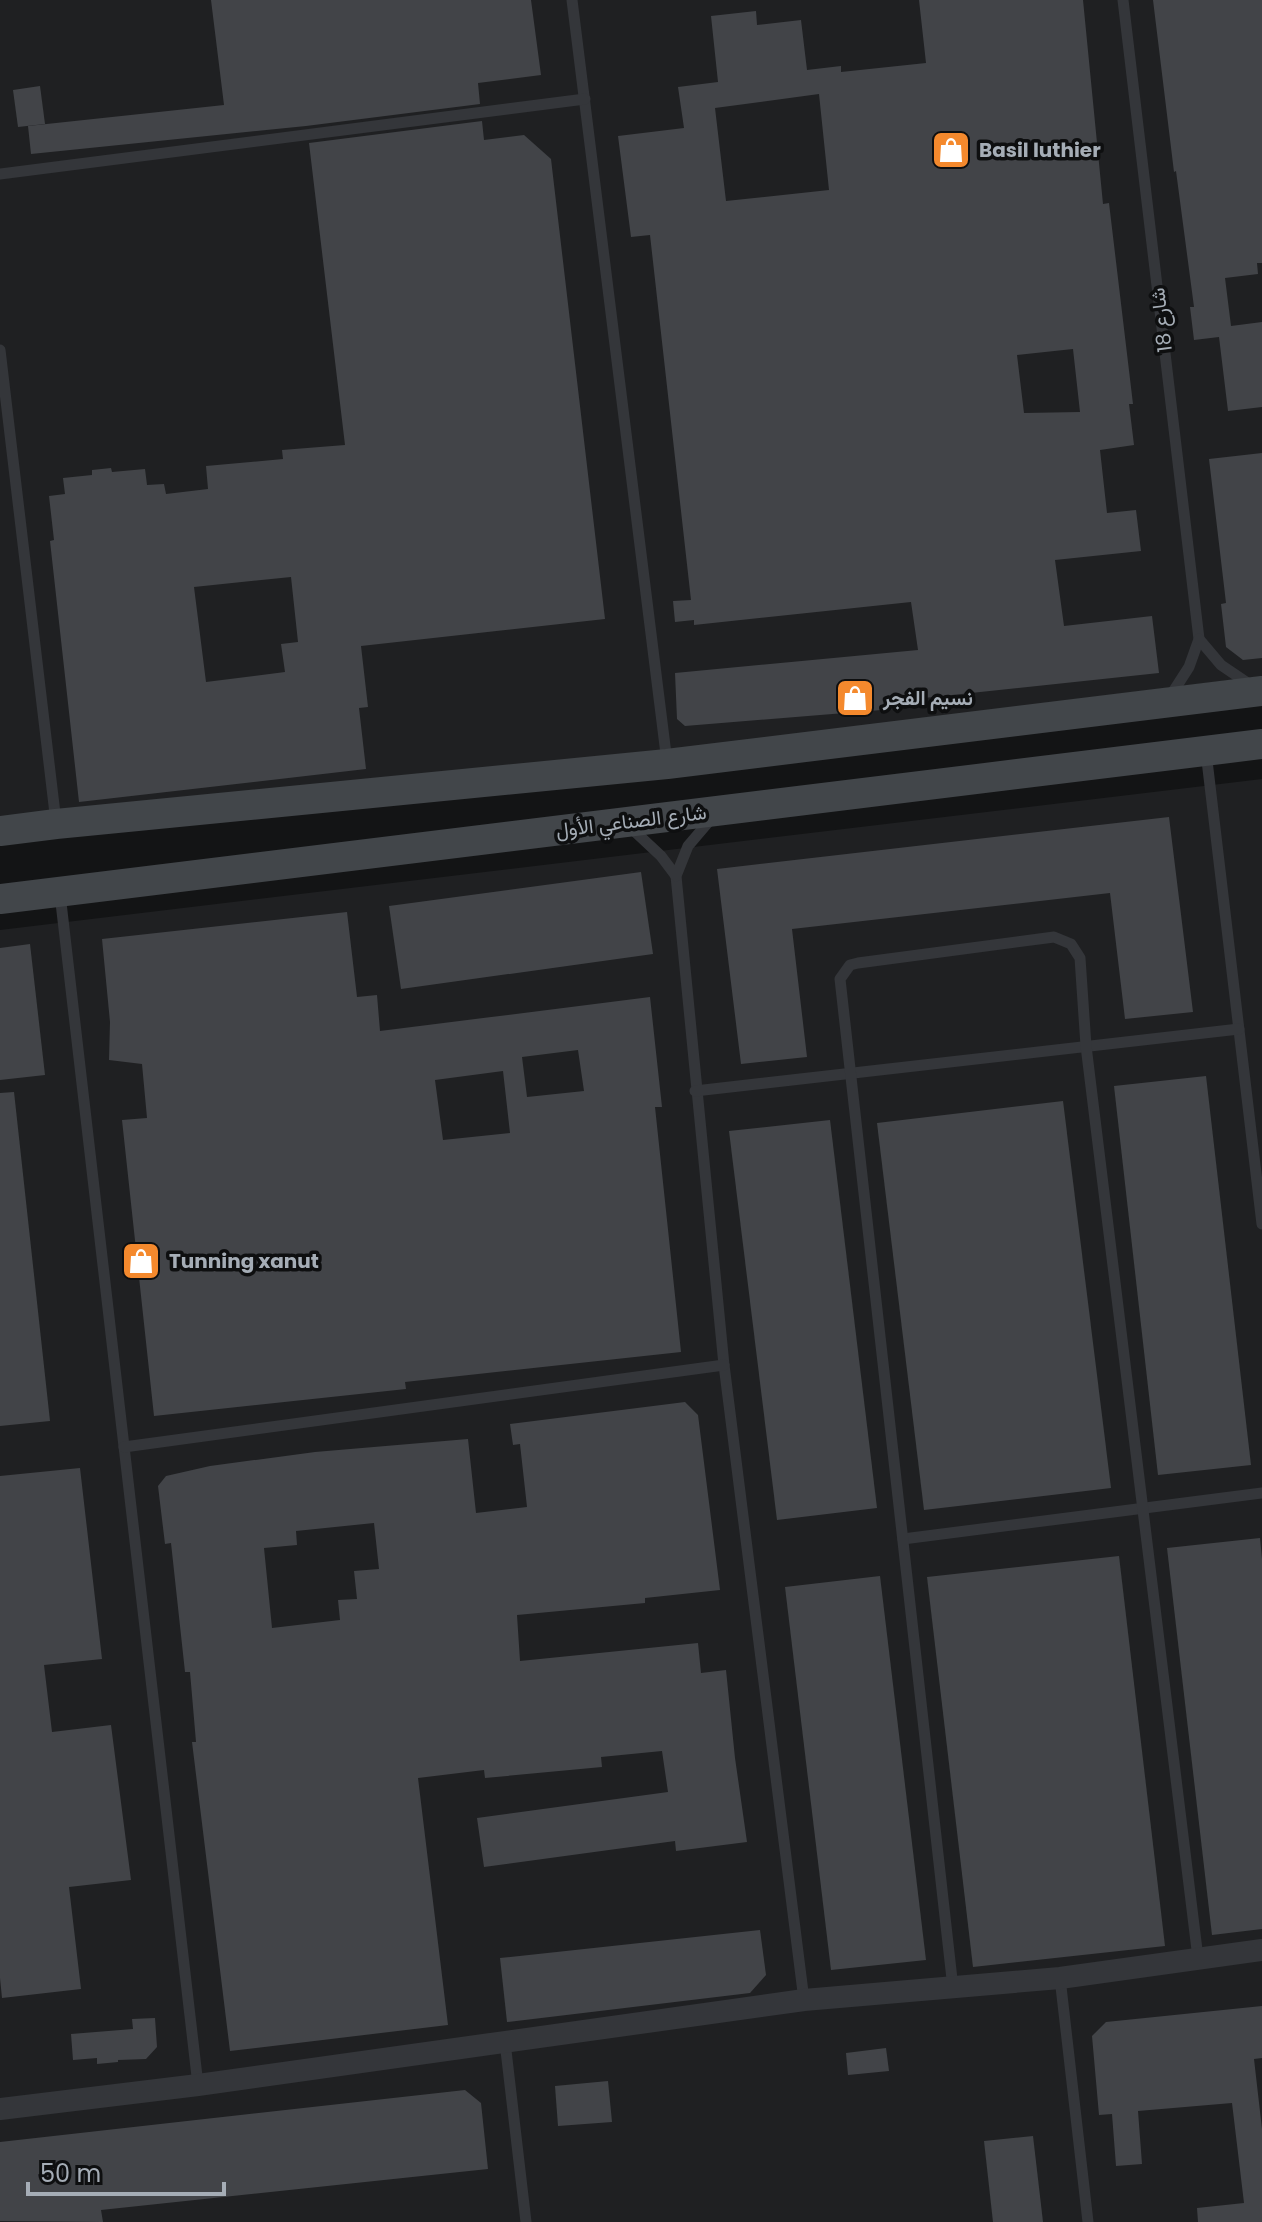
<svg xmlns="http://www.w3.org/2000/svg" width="1262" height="2222" font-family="Poppins,Vazirmatn,sans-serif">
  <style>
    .built { fill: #1f2022 }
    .building { fill: #424448; fill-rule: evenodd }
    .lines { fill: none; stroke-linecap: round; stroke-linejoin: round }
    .lane { stroke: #34363a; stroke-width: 11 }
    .street { stroke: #34363a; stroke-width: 22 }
    .secondary { stroke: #42464a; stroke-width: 30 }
    .labels { text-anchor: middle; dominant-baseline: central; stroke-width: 7; stroke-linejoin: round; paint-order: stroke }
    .poi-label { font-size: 20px; font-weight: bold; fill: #a5adb6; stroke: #0e0f10; text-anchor: start }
    .street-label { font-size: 20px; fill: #a5adb6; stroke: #0e0f10 }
  </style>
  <rect width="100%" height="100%" fill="#131415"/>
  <g class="built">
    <polygon points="0,0 1262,0 1262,676 0,834"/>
    <polygon points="1262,779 1262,2222 0,2222 0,930"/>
  </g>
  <g class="building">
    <polygon points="211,0 531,0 541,75 478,83 480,104 306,126 31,154 28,126 224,105"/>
    <path d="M919,0H1083L1103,204L1109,203L1133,404H1129L1134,445L1100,450L1107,513L1136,510L1141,551L1055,560L1064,626L1152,616L1159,673L905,700L906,708L685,726L677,719L675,673L918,650L911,602L694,625V620L675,622L673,601L691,600L650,235L631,237L618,136L684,128L678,87L718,82L711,16L756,11L757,25L801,20L807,70L841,66V72L926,63ZM819,94L829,190L726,201L715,108ZM1073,349L1080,412L1024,413L1017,355Z"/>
    <polygon points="1153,0 1262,0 1262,263 1257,263 1258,274 1225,278 1231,326 1262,322 1262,407 1228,411 1219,337 1194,340 1190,307 1194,307 1176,171 1174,172"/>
    <polygon points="40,86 45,124 18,127 13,90"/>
    <path d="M482,121L484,140L524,135L551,159L605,619L361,646L368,707L359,708L366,769L79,802L50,541L54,540L49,496L65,494L63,478L92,475V470L111,468L112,472L145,469L147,485L164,484L166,494L208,489L206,466L283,459L282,450L345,445L309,143ZM291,577L298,642L281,644L285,672L206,682L194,587Z"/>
    <polygon points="1262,453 1262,658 1243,660 1226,647 1221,604 1226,603 1209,459"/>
    <polygon points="1169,817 1193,1012 1125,1019 1110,893 792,929 807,1057 741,1064 717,869"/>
    <polygon points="641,872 653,954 401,989 389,906"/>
    <path d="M347,912L357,997L377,995L380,1031L650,997L662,1107H655L681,1352L405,1382L406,1389L154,1416L122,1120L147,1118L142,1064L109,1060L110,1022L102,939ZM578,1050L584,1091L527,1097L522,1057ZM503,1071L510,1133L443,1140L435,1080Z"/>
    <polygon points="30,944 45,1075 0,1080 0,948"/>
    <polygon points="1206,1076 1251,1465 1158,1475 1114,1086"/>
    <polygon points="14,1092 50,1421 0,1426 0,1093"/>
    <polygon points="1063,1101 1111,1488 924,1510 877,1123"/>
    <polygon points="830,1120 877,1508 777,1520 729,1131"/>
    <path d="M685,1402L698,1415L720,1590L645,1598V1603L517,1615L520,1661L698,1643L701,1673L726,1670L735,1758L747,1842L676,1851L675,1841L484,1867L477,1818L668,1792L662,1751L601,1757L602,1767L485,1778L484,1770L418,1778L448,2025L230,2051L192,1742H196L190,1672H185L171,1543L165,1544L158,1486L166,1476L210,1466L315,1452L468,1439L476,1513L527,1507L520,1444L513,1445L510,1424ZM374,1523L379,1569L354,1571L357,1599L338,1600L340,1620L272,1628L264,1548L297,1545L296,1531Z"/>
    <polygon points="80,1468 102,1659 44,1665 52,1732 111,1725 131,1880 69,1887 81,1989 2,1998 0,1978 0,1476"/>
    <polygon points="1260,1538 1262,1559 1262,1929 1212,1935 1167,1548"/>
    <polygon points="1119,1556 1165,1946 973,1967 927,1577"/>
    <polygon points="880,1576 926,1960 831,1970 785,1587"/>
    <polygon points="760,1930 766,1975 750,1993 507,2022 500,1958"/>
    <polygon points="1262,2006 1262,2058 1254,2059 1262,2129 1262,2222 1198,2222 1197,2208 1244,2203 1232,2103 1138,2111 1142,2164 1116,2166 1112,2114 1099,2115 1092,2036 1106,2022"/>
    <polygon points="155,2018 157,2047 146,2059 118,2060 118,2062 97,2064 97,2058 73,2060 71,2034 133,2029 132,2019"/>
    <polygon points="886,2048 889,2071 848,2075 846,2053"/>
    <polygon points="608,2081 612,2122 558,2126 555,2086"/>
    <polygon points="465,2090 481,2103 488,2169 101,2210 103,2222 0,2221 0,2142"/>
    <polygon points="1033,2136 1043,2222 993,2222 984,2141"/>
  </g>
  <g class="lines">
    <g class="lane">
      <polyline points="572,0 667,762"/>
      <polyline points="1123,0 1199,639 1189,667 1171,695"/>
      <polyline points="0,174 585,99"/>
      <polyline points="0,350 56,822"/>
      <polyline points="1199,639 1221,665 1252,686"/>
      <polyline points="1206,752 1262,1224"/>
      <polyline points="711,819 688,846 676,876 724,1365 804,2000"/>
      <polyline points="630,827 661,856 676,876"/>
      <polyline points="60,894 198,2085"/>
      <polyline points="695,1091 1239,1029"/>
      <polyline points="124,1447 724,1365"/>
      <polyline points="903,1539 1262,1493"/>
      <polyline points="1060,1978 1088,2222"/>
      <polyline points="953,1988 840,979 850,965 858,963 1054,937 1071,944 1080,958 1086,1046 1198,1958"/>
      <polyline points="505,2042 526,2222"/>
    </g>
    <polyline class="street" points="0,2109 198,2085 804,2000 1060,1978 1262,1950"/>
    <g class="secondary">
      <polyline points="0,831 56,824 667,764 1262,691"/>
      <polyline points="0,899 1262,744"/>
    </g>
  </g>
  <defs>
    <g id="shop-square" transform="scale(2)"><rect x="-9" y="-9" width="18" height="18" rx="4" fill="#f4892d" stroke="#0e0f10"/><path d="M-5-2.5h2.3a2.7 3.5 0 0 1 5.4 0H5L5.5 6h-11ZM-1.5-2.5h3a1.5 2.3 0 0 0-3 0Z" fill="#fff"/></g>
  </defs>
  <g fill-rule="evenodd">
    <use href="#shop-square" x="951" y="150"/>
    <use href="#shop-square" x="855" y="698"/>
    <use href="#shop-square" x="141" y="1261"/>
  </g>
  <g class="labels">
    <g class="poi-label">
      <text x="979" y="150">Basil luthier</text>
      <text x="883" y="698">نسيم الفجر</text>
      <text x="169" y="1261">Tunning xanut</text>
    </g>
    <g class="street-label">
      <text transform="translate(1161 320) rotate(-97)">شارع 18</text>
      <text transform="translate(631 821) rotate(-7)">شارع الصناعي الأول</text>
    </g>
  </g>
  <path d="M28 2182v12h196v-12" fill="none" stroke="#a5adb6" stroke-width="4"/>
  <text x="40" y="2182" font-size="24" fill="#a5adb6" stroke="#0e0f10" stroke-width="6" paint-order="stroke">50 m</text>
</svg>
